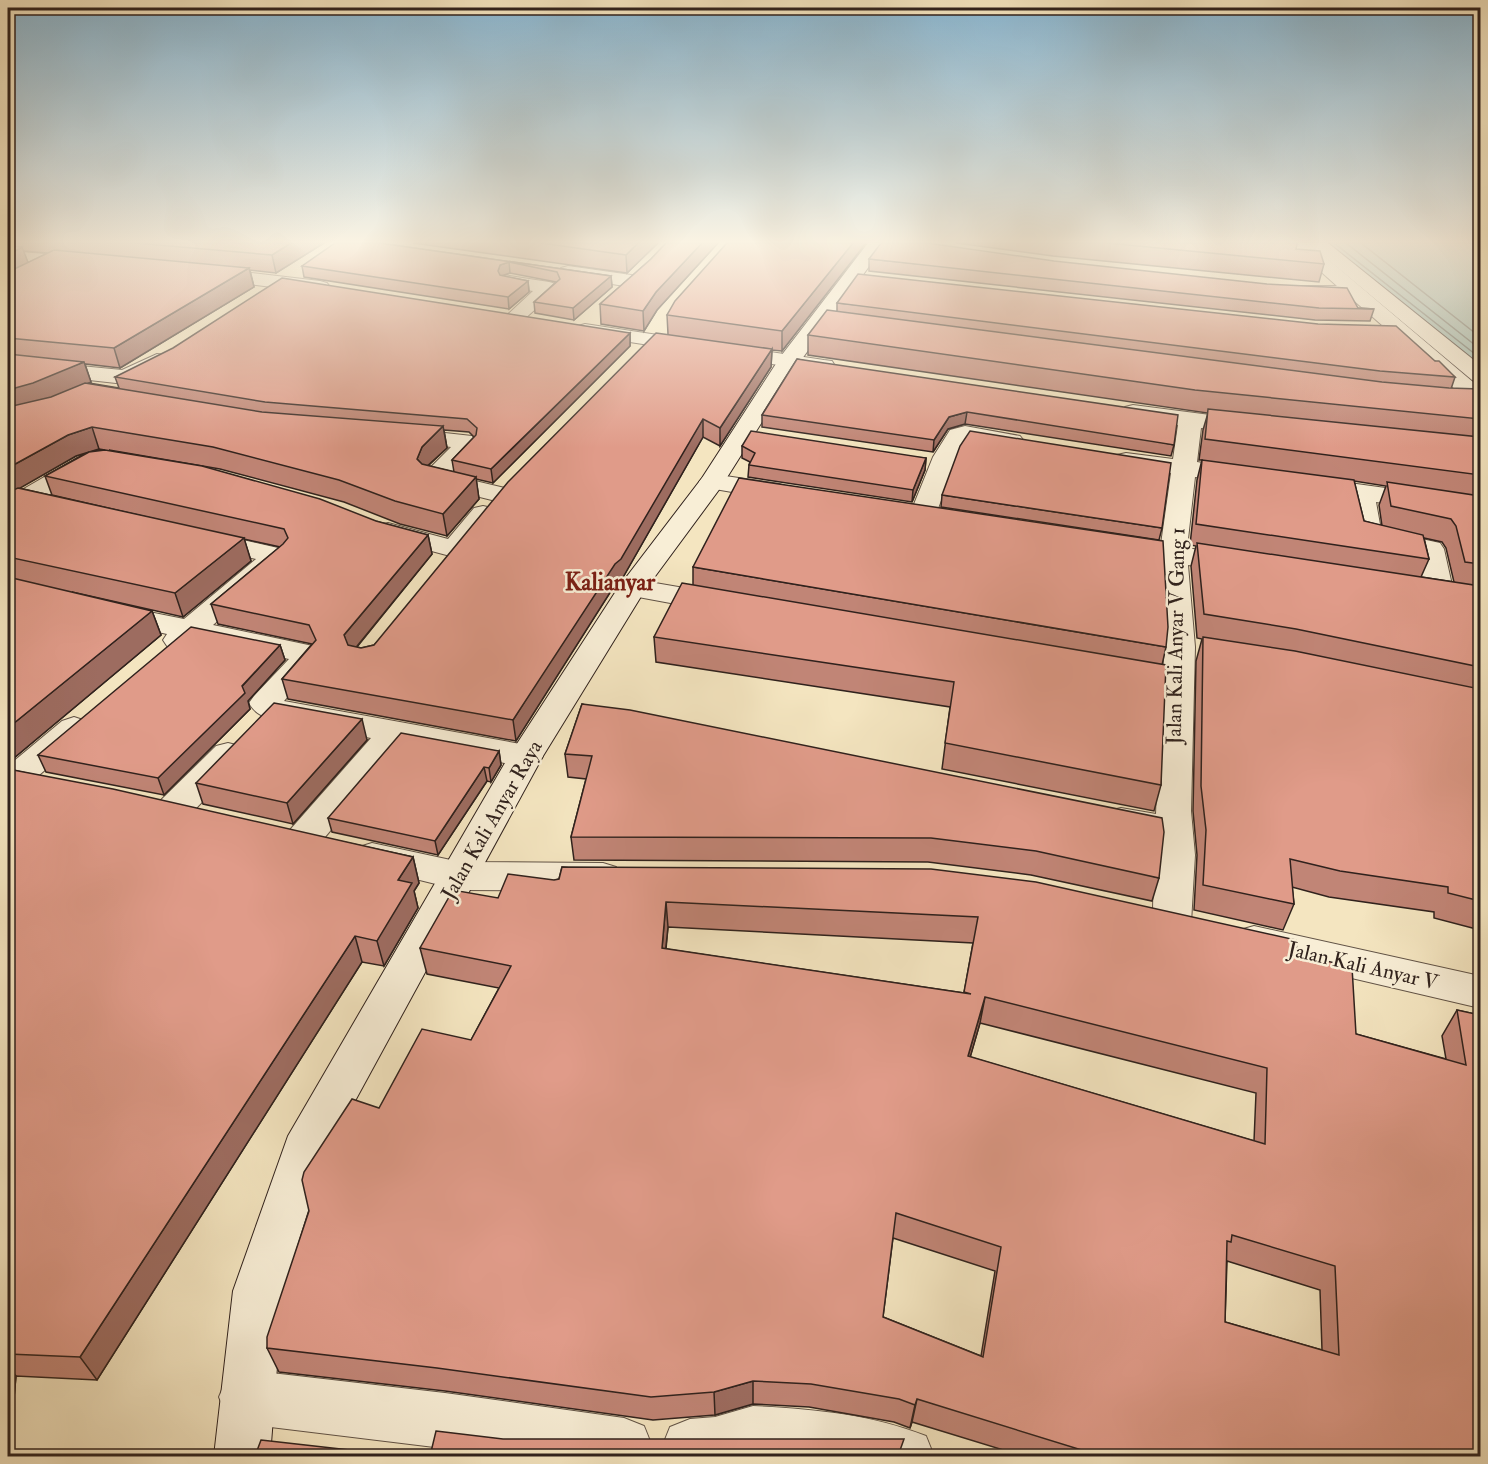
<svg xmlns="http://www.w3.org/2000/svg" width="1488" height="1464" font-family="'IM FELL Double Pica',serif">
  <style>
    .water { fill: #9cbfb6; stroke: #718079; stroke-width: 1.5 }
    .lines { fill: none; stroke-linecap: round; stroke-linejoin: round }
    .shore { stroke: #66706a; stroke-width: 1.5 }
    .street-casing { stroke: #615346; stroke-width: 2 }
    .secondary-casing { stroke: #30221d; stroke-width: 2 }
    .street { fill: #f8eed6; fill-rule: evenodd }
    .secondary { fill: #f8eed6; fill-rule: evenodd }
    .wall { fill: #c18576; stroke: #30221d; stroke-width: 1.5; fill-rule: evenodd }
    .shaded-wall { fill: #9d6c60; stroke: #30221d; stroke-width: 1.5 }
    .building { fill: #e09b89; stroke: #30221d; stroke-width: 1.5; fill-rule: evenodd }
    .labels { text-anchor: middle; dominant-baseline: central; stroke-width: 5; stroke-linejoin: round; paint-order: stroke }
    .street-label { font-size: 21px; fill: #30221d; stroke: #f8eed6 }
    .quarter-label { font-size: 24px; font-weight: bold; fill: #7a1f14; stroke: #f8eed6 }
  </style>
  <rect width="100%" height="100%" fill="#f4e5c0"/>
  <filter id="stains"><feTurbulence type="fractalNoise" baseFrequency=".00333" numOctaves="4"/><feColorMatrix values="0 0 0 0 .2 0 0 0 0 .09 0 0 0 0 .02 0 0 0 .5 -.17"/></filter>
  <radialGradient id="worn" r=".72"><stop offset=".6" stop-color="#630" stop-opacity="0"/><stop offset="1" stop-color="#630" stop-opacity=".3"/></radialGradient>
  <polygon class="water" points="1325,243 1480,243 1480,366"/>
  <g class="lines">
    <g class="shore">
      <polyline points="1334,243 1480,358"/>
      <polyline points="1346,243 1480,349"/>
      <polyline points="1361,243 1480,337"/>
    </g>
    <g class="street-casing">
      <g id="street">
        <polygon points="1289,243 1309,243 1480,388 1480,406 1472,404 1351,298 1298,294 1295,290 1298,286 1337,286"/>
        <polygon points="8,251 82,257 89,259 91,263 89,267 82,269 8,261"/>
        <polygon points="568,266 631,275 638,277 640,281 638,285 631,287 561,276 559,272 561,268"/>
        <polygon points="208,268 320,281 327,283 330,287 327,291 320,293 201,278 199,274 201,270"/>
        <polygon points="484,272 549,282 556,284 559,288 521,322 507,322 504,318 533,291 477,282 475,278 477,274"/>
        <polygon points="585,324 824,360 832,361 835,366 832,371 824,372 578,334 575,330 578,326"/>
        <polygon points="157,354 165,355 168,360 165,365 125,384 8,371 8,359 122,370"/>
        <path d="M1133,405L1249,420L1257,422L1261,427L1257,432L1249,434L1201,428L1197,462L1253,471L1257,476L1253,481L1244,484L1195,477L1187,548L1248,558L1252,564L1248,570L1238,572L1188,565L1195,647L1191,811L1195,855L1191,923L1186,933L1172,938L1158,933C1146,911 1160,867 1157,840L1108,829L1103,820L1108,811L1121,808L1156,814L1161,689L1111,679L1106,672L1111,665L1122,663L1163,670L1165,647L1160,560L1110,552L1106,546L1110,540L1120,538L1161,544L1171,473L1117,465L1114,460L1117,455L1126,453L1173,459L1178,425L1125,417L1121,412L1125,407Z"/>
        <polygon points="965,426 1020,436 1024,441 1020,446 1012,448 967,440 957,457 936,514 932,520 923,522 914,520 910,514 933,457 950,430"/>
        <polygon points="400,428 472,436 476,441 476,448 450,475 509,489 513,494 509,499 500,502 427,484 423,475 451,447 392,440 388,435 392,430"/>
        <polygon points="86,456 95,458 98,463 95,468 17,514 8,516 8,498 77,458"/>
        <polygon points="712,474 779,484 788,487 792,492 788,497 779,500 703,487 699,482 703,477"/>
        <polygon points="1313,478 1480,501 1480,517 1376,502 1381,530 1440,543 1444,549 1454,594 1450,600 1440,603 1430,600 1426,594 1417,554 1359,541 1356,535 1349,499 1304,491 1300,486 1304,481"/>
        <polygon points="483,506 492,508 496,514 464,555 454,557 379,537 375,531 379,525 388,523 448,539 474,508"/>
        <path d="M204,531L287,550L291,556L213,625L313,646L320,659L284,701L526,745L538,748L543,756L538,764L526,767L403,744L315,849L302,853L289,849L284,840L289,831L371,738L272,719C261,716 255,713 249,703L254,696L289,659L197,640C187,648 180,650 167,646L163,640L167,634L104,620L99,614L104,608L114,605L184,619L256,559L194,545L190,539L194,533Z"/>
        <polygon points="632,579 719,594 729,597 733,603 729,609 719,612 622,594 618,588 622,582"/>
        <polygon points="74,717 86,721 90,728 86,735 24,788 12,792 8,790 8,766 62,721"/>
        <polygon points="228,743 240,746 245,754 240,762 185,820 172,823 159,820 154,811 159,802 216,746"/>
        <polygon points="372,843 460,862 603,863 616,867 622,877 616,887 603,891 460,890 359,865 354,856 359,847"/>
        <polygon points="1254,926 1480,976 1480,1008 1240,952 1234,941 1240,930"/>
        <polygon points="246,1370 445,1393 624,1418 644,1426 652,1446 647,1456 508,1456 246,1424 227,1416 219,1397 227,1378"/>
        <path d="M753,1406C811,1409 871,1414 926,1436L934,1456H666L662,1447L670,1427L690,1419L715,1417Z"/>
      </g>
    </g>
    <g class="secondary-casing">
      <g id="secondary">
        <polygon points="868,243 886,243 799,363 721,487 645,590 543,756 325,1156 283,1291 270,1456 214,1456 233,1291 288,1136 509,756 618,588 702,478 781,356"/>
        <polygon points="1308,243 1328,243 1480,365 1480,381 1472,380"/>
      </g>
    </g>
    <use href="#street" class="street"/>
    <use href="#secondary" class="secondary"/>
  </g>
  <g class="wall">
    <path d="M8,243H324L276,273L250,270L254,287L120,368L85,364L91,382L89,383L119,388L115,377L630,333V346L493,483L476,479L479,499L447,536L400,524L344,502L220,469L109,450L428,535L432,554L357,647L361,648L374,645L668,334L667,315L727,243H866L782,351L772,350L771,367L720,446L703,437L622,579L616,583L516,741L288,699L282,679L312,644L218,624L211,604L280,547L244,539L251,561L183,617L72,592L152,611L161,635L8,763ZM23,251L48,253L28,263ZM444,430L469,432L474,437L452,460L454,472L428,466L447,448ZM99,449L105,450L91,451ZM88,452L45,476L52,495L164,521L19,488L76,456Z"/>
    <polygon points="379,243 611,276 612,287 574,320 535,313 534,302 556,282 510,273 502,276 528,281 529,292 509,309 304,277 302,266"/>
    <polygon points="413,243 658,243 627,273"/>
    <polygon points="666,243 718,243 657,310 644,331 601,324 600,304 651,259"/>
    <polygon points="956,243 1297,243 1296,249 1324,264 1319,282 1053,256"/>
    <polygon points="869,259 1358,308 1374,309 1370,321 1315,320 869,271"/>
    <path d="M837,303L1435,361L1455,377L1451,389H1480V930L1434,918V912L1329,897L1292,887L1294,904L1283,930L1194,910L1197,855L1193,811L1196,661L1202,639L1197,638L1191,566L1196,546L1190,545L1197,480L1202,460H1199L1203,430L1208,413L808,355V335L837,311ZM1354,481L1386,486L1379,505L1382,526L1364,521ZM1424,538L1442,542L1446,548L1454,582L1421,577L1429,559Z"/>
    <polygon points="797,359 1174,445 1171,456 965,424 948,429 933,452 762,427 762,415"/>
    <polygon points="742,446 926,458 925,470 912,502 748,477 749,465 750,462 742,458"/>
    <polygon points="942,495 1162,528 1159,540 941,507"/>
    <polygon points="693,567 1166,647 1162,665 1161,785 1154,811 942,769 950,707 656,662 654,637 693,585"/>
    <polygon points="280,645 285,660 248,701 250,709 164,795 46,772 38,755"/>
    <polygon points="582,704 1159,878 1152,901 1031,875 928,862 574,860 571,837 586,779 568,777 565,754"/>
    <polygon points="367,740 293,824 203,804 196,783"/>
    <polygon points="499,751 501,765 491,782 487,781 438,855 332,832 328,818"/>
    <polygon points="8,769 413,857 419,883 414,891 418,908 384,966 362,962 97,1380 16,1376 12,1419 8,1417"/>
    <path d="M562,867L1297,954L1356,1034L1446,1059L1442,1036L1457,1010L1480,1015V1456H1023L912,1422L910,1428L894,1422L809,1407L753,1404L715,1415L653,1420L445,1391L279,1372L267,1348L379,1108L471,1040L499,988L427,974L420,948L498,898L559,879ZM668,927L973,943L964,993L666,949ZM980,1023L1256,1093L1254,1141L970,1057ZM893,1238L995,1271L981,1356L883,1317ZM1227,1261L1320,1290L1322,1350L1225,1322Z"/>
  </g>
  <g class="shaded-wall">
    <polygon points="291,243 324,243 276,273 272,255"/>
    <polygon points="638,243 658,243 627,273 626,255"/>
    <polygon points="702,243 718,243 657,310 644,331 643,311 656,292"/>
    <polygon points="853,243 866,243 782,351 782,331"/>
    <polygon points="22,247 29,265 8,277 8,255"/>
    <polygon points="509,262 510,273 501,276 499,282 498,271 500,265"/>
    <polygon points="249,268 254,287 120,368 114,348"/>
    <polygon points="611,276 612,287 574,320 573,308"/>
    <polygon points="528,281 529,292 509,309 508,297"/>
    <polygon points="630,333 630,346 493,483 491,469"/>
    <polygon points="772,349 771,367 720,446 720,428"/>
    <polygon points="84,362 91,382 41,404 8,413 8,390"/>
    <polygon points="967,412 965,424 948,429 933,452 934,440 949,417"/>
    <polygon points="703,419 703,437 622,579 616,583 516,741 513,720"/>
    <polygon points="443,426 447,448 425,468 417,459 422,447"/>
    <polygon points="92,427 99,449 76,456 13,492 8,497 8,468 68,435"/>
    <polygon points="926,458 925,470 912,502 913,490"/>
    <polygon points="476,477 479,499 447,536 443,514"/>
    <polygon points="428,535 432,554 349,656 344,635"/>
    <polygon points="244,538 251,561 183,617 175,593"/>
    <polygon points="152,611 161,635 8,763 8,728"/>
    <polygon points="280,645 285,660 248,701 250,709 164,795 158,778"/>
    <polygon points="362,719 367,740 293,824 287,803"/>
    <polygon points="499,751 501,765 491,782 489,768"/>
    <polygon points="484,767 487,781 438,855 435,841"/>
    <polygon points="413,857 419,883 414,891 418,908 384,966 377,941 398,880"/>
    <polygon points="666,902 668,927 663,974 662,948"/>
    <polygon points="355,936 362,962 97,1380 80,1357"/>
    <polygon points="985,997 980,1023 963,1082 968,1056"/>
    <polygon points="8,1366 16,1376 12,1419 8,1414"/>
    <polygon points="753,1381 753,1404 715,1415 714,1392"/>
    <polygon points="917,1399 912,1422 910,1428 915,1405"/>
  </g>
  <g class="building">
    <polygon points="135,243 291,243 272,255"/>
    <polygon points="335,243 379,243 611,276 573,308 534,302 560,279 557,272 509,262 500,265 498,271 500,275 528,281 508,297 302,266"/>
    <polygon points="541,243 638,243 626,255"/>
    <polygon points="666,243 702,243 656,292 643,311 600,304 651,259"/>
    <polygon points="727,243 853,243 782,331 667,315 675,301"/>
    <polygon points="881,243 927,243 1054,261 1267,284 1347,288 1358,308 1374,309 1319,308 869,259"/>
    <polygon points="1107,243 1297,243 1296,249 1320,251 1324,264"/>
    <polygon points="8,246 22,247 8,255"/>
    <polygon points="54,250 249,268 114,348 8,338 8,272"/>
    <polygon points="858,274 1318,324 1396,326 1435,361 1439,361 1455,377 1380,371 837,303"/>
    <polygon points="282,278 630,333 491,469 452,460 476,435 477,428 467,419 265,402 115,377 173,348"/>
    <polygon points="827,310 1382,382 1449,388 1480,389 1480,419 1195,390 808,335"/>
    <polygon points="656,333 772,349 720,428 703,419 621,559 615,564 513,720 282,679 316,640 309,625 211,604 283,544 288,538 284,529 45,476 89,452 105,450 202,466 320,499 376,521 428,535 344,635 348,645 361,648 374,645 508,482"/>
    <polygon points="8,354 84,362 33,383 8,390"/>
    <polygon points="797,359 1178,415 1174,445 967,412 949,417 934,440 762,415"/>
    <polygon points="85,383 262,412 443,426 422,447 417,459 422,464 476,477 443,514 395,501 339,480 213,447 92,427 68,435 8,468 8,407 51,397"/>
    <polygon points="1208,409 1480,437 1480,475 1205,439"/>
    <polygon points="751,431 926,458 913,490 749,465 755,453 742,446"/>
    <polygon points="970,431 1171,463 1162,528 942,495 960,446"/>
    <polygon points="1202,460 1354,480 1364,521 1423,535 1429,559 1196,524"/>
    <polygon points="739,478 1163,541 1168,627 1166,647 693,567"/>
    <polygon points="1387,482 1480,496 1480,564 1465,562 1456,526 1451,519 1391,506"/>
    <polygon points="18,488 244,538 175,593 8,557 8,492"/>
    <polygon points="1197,543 1480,586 1480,667 1296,629 1204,614"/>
    <polygon points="8,577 152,611 8,728"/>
    <polygon points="682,583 1166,665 1161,785 945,743 954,682 654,637"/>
    <polygon points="191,627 280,645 242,686 245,693 158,778 38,755"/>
    <polygon points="1203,637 1295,651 1480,689 1480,901 1448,893 1448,887 1340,871 1290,859 1294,904 1203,885 1206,830 1201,786"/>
    <polygon points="274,703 362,719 287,803 196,783"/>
    <polygon points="582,704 630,710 1162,818 1164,832 1159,878 1036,851 931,838 571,837 592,756 565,754"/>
    <polygon points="401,733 499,751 489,768 484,767 435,841 328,818"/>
    <polygon points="8,769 113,789 413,857 398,880 412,883 377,941 355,936 80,1357 8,1354"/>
    <path d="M562,867L931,869L1036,882L1296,940L1297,954L1352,967L1356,1034L1466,1065L1457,1010L1480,1015V1456H1101L917,1399L915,1405L899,1399L811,1384L753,1381L714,1392L651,1397L437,1368L267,1348V1337L309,1211L302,1180L304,1172L352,1099L379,1108L422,1029L471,1040L511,966L420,948L453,890L498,898L508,874L554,880L559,879ZM666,902L978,917L964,992L971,994L662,948ZM985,997L1267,1068L1265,1144L968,1056ZM896,1213L1001,1247L983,1357L883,1317ZM1232,1235L1335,1266L1339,1355L1225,1322L1227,1241L1231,1242Z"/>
    <polygon points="436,1431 503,1439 904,1439 898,1456 430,1456"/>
    <polygon points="261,1440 403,1456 255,1456"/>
  </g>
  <linearGradient id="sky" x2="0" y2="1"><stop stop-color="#89b8d4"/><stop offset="0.54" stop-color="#faf3e3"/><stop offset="1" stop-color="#faf3e3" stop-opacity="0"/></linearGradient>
  <rect width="1488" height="448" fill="url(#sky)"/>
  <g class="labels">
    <g class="street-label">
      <text transform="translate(1176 636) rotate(-89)">Jalan Kali Anyar V Gang 1</text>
      <text transform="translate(492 820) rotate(-60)">Jalan Kali Anyar Raya</text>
      <text transform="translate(1363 966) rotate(13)">Jalan Kali Anyar V</text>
    </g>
    <g class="quarter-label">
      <text x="610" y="582">Kalianyar</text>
    </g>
  </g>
  <rect width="1488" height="1464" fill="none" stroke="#f4e5c0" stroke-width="30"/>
  <rect x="9" y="9" width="1470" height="1446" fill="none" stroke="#30221d" stroke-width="3"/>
  <rect x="15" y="15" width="1458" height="1434" fill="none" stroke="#30221d" stroke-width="1.5"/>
  <rect width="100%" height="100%" filter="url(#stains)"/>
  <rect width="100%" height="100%" fill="url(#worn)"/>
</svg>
